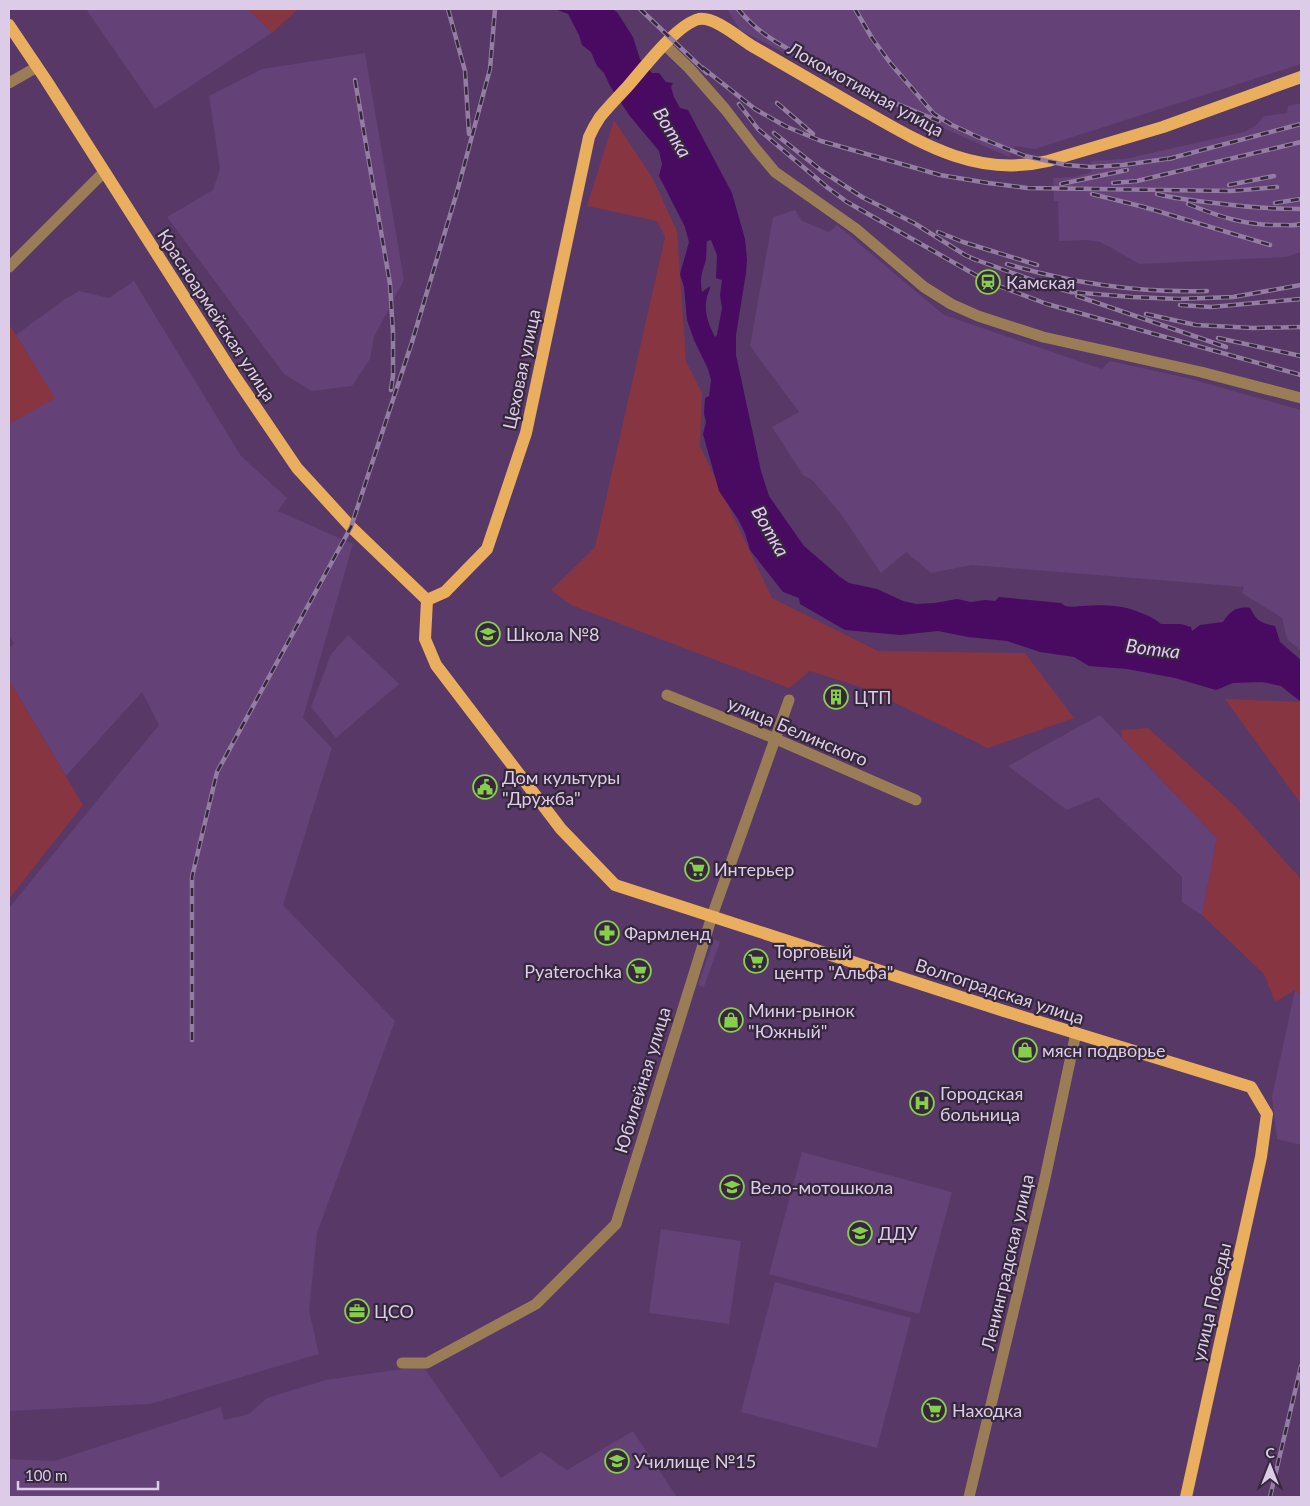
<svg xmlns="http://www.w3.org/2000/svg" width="1310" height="1506" font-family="Lato,sans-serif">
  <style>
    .built { fill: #644176 }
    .green { fill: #883542 }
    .water { fill: #490b62; fill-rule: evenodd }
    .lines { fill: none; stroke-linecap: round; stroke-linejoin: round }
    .minor { stroke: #9a7d57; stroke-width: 11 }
    .major { stroke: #eaaf5e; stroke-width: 12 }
    .rail-casing { stroke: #957ca2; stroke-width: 4.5 }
    .rail { stroke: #35273c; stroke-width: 2.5; stroke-dasharray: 8; stroke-linecap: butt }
    .labels { text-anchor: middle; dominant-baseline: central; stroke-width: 4.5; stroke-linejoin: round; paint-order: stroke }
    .street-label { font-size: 18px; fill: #ddcce7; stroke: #35273c }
    .poi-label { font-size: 18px; fill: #ddcce7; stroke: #35273c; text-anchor: start }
    .water-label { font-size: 19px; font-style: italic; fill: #e5c8f5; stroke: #35273c }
  </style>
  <rect width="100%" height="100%" fill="#573867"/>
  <g class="built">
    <polygon points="86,9 248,9 272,33 155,109"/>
    <polygon points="727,9 1301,9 1301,64 1035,149 1015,146 1009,157 858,91 740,30"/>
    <polygon points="365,53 404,280 374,337 370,359 352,386 312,391 284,374 167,217 213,190 220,169 209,96 262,69"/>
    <polygon points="1301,103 1301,252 1286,257 1139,264 1112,248 1100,242 1085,240 1059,241 1058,201 1054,201 1053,178 1074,177 1092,172 1091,161 1125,159 1244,132 1256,125 1264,116 1287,113 1288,106"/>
    <polygon points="795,210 802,221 829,232 837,225 944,315 1102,369 1110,361 1187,378 1301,410 1301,651 1287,639 1282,618 1242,593 1244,587 972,565 931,573 906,552 881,573 840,513 813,481 803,475 772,427 799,412 750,346 773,217"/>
    <polygon points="134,281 241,456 287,498 278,511 353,544 303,718 332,748 283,905 395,1021 317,1233 309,1311 319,1354 150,1404 9,1411 9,908 159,725 142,692 66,776 9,680 9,648 14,644 9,635 9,424 54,398 16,335 65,299 79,291 109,298"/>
    <polygon points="348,635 399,684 336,738 311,707 331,654"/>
    <polygon points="1100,715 1217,838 1202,915 1182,902 1182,877 1098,797 1067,810 1008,766"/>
    <polygon points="714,939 720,942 704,987 698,985"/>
    <polygon points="1295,990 1301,995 1301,1145 1277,1139 1272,1097"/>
    <polygon points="802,1152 952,1192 919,1314 769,1274"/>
    <polygon points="661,1229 741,1241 729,1324 649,1313"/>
    <polygon points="775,1282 911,1318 877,1448 741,1412"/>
    <polygon points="423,1366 501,1478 541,1452 567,1470 633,1431 677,1497 9,1497 9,1459 54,1461 221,1407 224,1420 249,1414 267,1398 325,1380"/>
  </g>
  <g class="green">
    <polygon points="248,9 298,9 272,33"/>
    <polygon points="614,120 652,177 677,231 686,361 702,393 700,446 772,598 878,651 1025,653 1074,718 988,748 866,689 810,671 789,688 571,605 551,590 595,547 665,237 657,221 587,206"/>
    <polygon points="9,324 55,398 9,424"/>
    <polygon points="9,680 83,805 9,899"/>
    <polygon points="1225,699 1301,702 1301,804"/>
    <polygon points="1148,728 1236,807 1301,879 1301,995 1295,990 1275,1002 1264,974 1202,915 1217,838 1122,738 1121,730"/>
  </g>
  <path class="water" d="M555,9H612L617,12L633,37L640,59L652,73H659L666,82L673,83L671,87L674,97L680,108L688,110L732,193L745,239L747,259L746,273L736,335V355L761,471L769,496L804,546L840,577L849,583L877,589L903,601L916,604L935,603L957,599L971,602L985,600L995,601L999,597L1061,603C1067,609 1075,606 1083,606C1096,605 1110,605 1122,607C1133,609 1154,617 1161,624H1181L1191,627L1192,631L1200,625L1223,622C1230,611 1237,606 1250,608C1257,621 1260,623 1275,626L1280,642L1301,660V702L1281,686L1262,682L1233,683L1216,690L1175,678L1127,669L1089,666L1074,657L1040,652L1007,641L968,637L938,631L900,635L845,630L800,604L799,598L783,592L750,550L745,533L738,519L719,491L703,434L706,422L704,414L705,398L709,396L711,380L708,369L694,340L687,320L684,287L680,274L689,242L685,227L659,176L662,164L659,151L629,115L610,86L604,73L597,66L591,52L582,45L579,35L568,14ZM711,240L717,255L716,278L722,280L720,295L722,308L717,335L715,337C709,325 703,311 707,297C708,292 710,291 710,286L702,292C700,279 701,275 705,263C707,257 706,248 707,241Z"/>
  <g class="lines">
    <g class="minor">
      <polyline points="665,45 689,68 725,109 755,148 775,172 856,229 924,287 951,304 978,316 1043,337 1201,372 1301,398"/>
      <polyline points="9,83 37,67"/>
      <polyline points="9,267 104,172"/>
      <polyline points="667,695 776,739 916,800"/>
      <polyline points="402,1363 427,1363 536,1304 616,1224 712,916 789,700"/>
      <polyline points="969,1497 1044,1183 1076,1033"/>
    </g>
    <g class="major">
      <polyline points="9,25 46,80 234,375 297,468 351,527 427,600"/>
      <polyline points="427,600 425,639 436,665 561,829 615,885 1004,1011 1251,1087 1267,1114 1261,1157 1186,1497"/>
      <path d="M427,600L445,592L487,549L526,433L589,137C592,130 596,123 600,117C609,106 619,96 628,86C643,69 677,24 699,19C714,16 739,38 752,46C786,66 820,85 854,105C916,140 974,179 1048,161L1163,127L1301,77"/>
    </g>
    <g class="rail-casing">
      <g id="rail">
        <polyline points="448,9 465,71 469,134"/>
        <polyline points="640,9 707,73"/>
        <path d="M738,9C756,31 775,42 799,55C844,82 890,102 939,121"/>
        <polyline points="855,9 872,38 891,64 934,114 952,125 978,137 1025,156 1066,165 1091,167 1123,165 1173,158"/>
        <polyline points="703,68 755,109 785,126 821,141 940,175 988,183 1027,188 1231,191 1277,187"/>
        <polyline points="355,80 390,284 393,333 393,375 391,390"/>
        <polyline points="777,103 813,134"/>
        <polyline points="739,104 758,129 828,188 847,202 988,282 1047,304 1301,375"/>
        <polyline points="774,133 822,171 862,197 914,223 965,255 976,260"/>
        <polyline points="1168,159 1301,124"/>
        <polyline points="1113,183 1137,181 1301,142"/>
        <polyline points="1061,184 1127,170"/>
        <polyline points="1229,185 1274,176"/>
        <polyline points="1092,194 1144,207 1270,245"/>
        <path d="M1157,194C1177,199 1196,201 1215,203C1244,207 1272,209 1301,209"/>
        <polyline points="1275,203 1301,199"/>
        <path d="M1188,204C1220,217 1247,226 1282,225C1288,225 1295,226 1301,224"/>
        <polyline points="938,232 963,242 1037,265"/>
        <polyline points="971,258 1046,285 1071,292 1132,297 1178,299 1233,297 1301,285"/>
        <path d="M1007,264C1071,283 1140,293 1207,291"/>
        <polyline points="1077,296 1226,347"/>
        <polyline points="1180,305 1211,307 1301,299"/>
        <polyline points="1146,314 1196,325 1253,328 1301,327"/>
        <polyline points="1218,338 1301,356"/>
        <polyline points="192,1040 192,877 217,772 351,527 412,342 457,192 490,69 495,9"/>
        <polyline points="1270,1497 1301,1366"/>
      </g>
    </g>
    <use href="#rail" class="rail"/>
  </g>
  <defs>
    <g id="station-ring" transform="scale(1.25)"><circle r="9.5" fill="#35273c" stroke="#87cf4a" stroke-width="1.5"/><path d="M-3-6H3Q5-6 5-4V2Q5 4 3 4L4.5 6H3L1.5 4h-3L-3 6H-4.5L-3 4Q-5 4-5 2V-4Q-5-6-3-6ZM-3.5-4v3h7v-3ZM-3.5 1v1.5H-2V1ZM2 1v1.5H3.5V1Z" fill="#87cf4a"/></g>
    <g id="school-ring" transform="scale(1.25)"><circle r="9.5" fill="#35273c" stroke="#87cf4a" stroke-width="1.5"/><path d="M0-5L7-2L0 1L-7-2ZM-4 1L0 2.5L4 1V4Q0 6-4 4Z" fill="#87cf4a"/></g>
    <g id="building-ring" transform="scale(1.25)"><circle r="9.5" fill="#35273c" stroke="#87cf4a" stroke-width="1.5"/><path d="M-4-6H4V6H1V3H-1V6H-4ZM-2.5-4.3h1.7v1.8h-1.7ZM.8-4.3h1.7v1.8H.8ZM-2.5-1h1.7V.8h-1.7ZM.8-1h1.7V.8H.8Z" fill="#87cf4a"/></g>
    <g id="civic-ring" transform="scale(1.25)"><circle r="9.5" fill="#35273c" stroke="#87cf4a" stroke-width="1.5"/><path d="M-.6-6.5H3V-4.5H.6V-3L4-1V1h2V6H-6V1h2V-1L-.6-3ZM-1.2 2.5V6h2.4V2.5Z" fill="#87cf4a"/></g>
    <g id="supermarket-ring" transform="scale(1.25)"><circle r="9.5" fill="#35273c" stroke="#87cf4a" stroke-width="1.5"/><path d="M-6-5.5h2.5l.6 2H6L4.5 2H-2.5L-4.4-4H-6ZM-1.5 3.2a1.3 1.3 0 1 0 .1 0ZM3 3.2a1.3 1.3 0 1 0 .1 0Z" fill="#87cf4a"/></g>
    <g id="pharmacy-ring" transform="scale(1.25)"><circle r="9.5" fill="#35273c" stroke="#87cf4a" stroke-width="1.5"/><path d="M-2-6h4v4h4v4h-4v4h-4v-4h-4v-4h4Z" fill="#87cf4a"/></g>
    <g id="shop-ring" transform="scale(1.25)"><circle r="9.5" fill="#35273c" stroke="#87cf4a" stroke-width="1.5"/><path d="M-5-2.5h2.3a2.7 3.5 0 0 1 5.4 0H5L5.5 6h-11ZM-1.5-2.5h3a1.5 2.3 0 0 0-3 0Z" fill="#87cf4a"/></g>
    <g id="hospital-ring" transform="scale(1.25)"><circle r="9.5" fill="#35273c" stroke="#87cf4a" stroke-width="1.5"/><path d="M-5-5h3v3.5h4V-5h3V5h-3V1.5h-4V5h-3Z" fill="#87cf4a"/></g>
    <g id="office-ring" transform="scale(1.25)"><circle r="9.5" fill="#35273c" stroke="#87cf4a" stroke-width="1.5"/><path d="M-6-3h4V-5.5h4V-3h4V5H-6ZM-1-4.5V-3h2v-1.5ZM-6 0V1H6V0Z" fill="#87cf4a"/></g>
    <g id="university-ring" transform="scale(1.25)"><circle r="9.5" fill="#35273c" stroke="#87cf4a" stroke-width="1.5"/><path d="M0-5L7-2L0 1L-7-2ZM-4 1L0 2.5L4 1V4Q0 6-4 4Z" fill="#87cf4a"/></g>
  </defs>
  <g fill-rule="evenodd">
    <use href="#station-ring" x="988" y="282"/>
    <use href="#school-ring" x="488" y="634"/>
    <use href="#building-ring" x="836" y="697"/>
    <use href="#civic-ring" x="485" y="787"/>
    <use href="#supermarket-ring" x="697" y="869"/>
    <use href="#pharmacy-ring" x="607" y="933"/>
    <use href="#supermarket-ring" x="756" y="961"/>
    <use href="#supermarket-ring" x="639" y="971"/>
    <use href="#shop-ring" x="731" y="1020"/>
    <use href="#shop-ring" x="1025" y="1050"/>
    <use href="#hospital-ring" x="922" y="1103"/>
    <use href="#school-ring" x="732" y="1187"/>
    <use href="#school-ring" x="860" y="1233"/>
    <use href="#office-ring" x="357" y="1311"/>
    <use href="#supermarket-ring" x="934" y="1410"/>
    <use href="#university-ring" x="617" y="1461"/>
  </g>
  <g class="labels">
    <g class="street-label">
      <text transform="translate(866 89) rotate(29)">Локомотивная улица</text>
      <text transform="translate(217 315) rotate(57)">Красноармейская улица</text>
      <text transform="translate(521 369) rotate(-78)">Цеховая улица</text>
      <text transform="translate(798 731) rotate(23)">улица Белинского</text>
      <text transform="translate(1000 991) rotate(18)">Волгоградская улица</text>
      <text transform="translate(642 1080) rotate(-73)">Юбилейная улица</text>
      <text transform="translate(1007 1262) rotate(-77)">Ленинградская улица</text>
      <text transform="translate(1211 1302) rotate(-77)">улица Победы</text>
    </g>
    <g class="poi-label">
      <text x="1006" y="282">Камская</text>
      <text x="506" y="634">Школа №8</text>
      <text x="854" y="697">ЦТП</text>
      <text x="502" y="777">Дом культуры<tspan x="502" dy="21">"Дружба"</tspan></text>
      <text x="714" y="869">Интерьер</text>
      <text x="624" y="933">Фармленд</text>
      <text x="774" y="951">Торговый<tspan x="774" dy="21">центр "Альфа"</tspan></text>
      <text x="622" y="971" text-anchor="end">Pyaterochka</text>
      <text x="748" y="1010">Мини-рынок<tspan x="748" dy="21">"Южный"</tspan></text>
      <text x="1042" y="1050">мясн подворье</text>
      <text x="940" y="1093">Городская<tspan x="940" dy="21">больница</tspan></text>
      <text x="750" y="1187">Вело-мотошкола</text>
      <text x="878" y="1233">ДДУ</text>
      <text x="374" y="1311">ЦСО</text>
      <text x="952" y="1410">Находка</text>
      <text x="634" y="1461">Училище №15</text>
    </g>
    <g class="water-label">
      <text transform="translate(673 132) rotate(59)">Вотка</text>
      <text transform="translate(771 531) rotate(60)">Вотка</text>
      <text transform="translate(1153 648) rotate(7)">Вотка</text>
    </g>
  </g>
  <rect width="1310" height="1506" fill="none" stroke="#ddcce7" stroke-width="20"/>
  <g transform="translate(1270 1466)" stroke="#35273c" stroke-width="4" paint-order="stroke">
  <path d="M0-4L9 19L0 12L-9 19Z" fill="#ddcce7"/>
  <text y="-8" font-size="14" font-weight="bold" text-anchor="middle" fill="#ddcce7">С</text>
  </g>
  <path d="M18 1481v8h140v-8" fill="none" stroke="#ddcce7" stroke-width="2.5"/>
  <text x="25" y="1481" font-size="15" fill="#ddcce7" stroke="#35273c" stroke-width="4" paint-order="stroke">100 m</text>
</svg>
